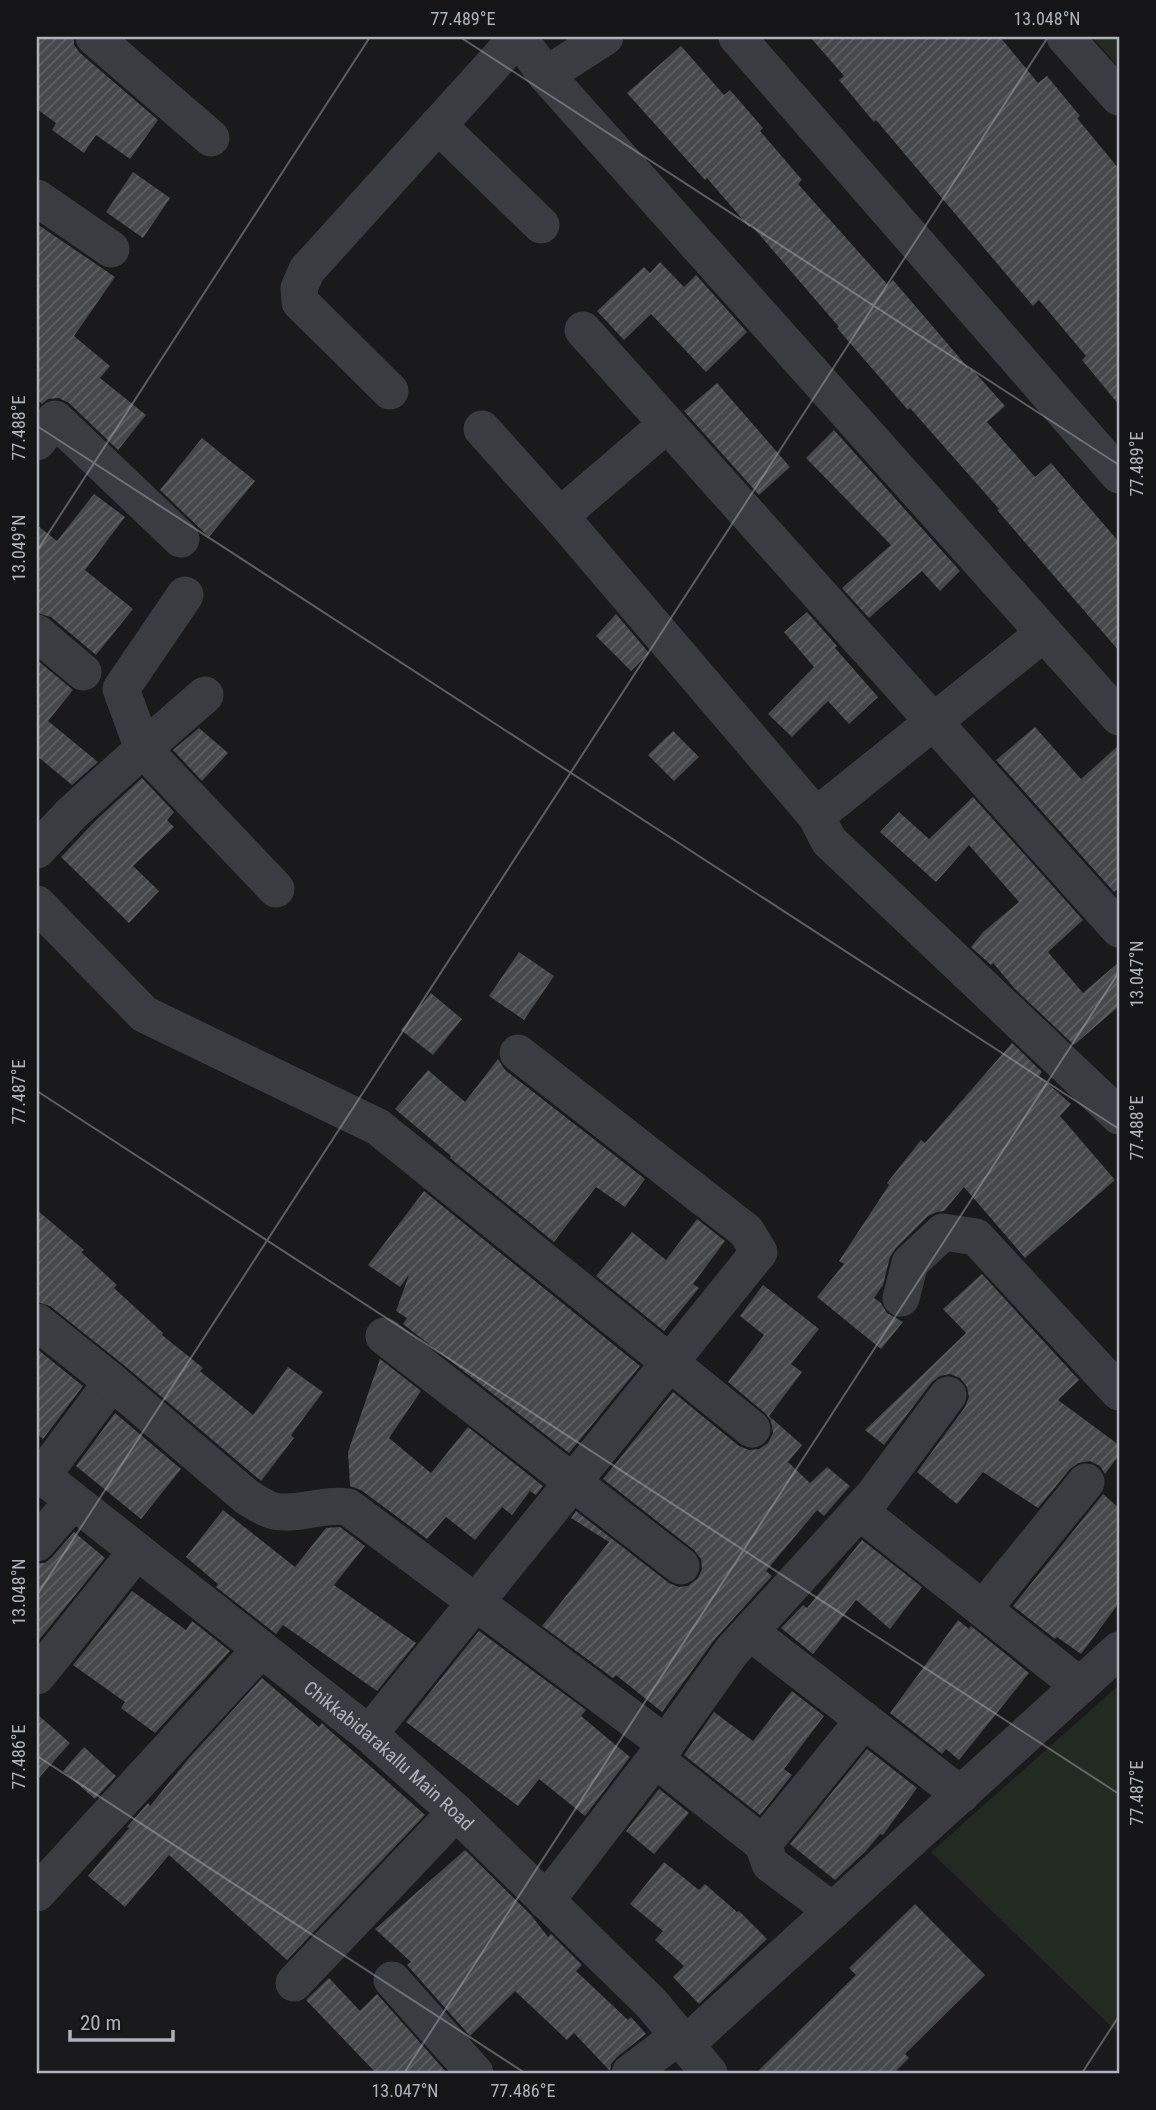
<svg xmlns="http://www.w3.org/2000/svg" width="1156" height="2110" font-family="'Roboto Condensed',sans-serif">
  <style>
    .green { fill: #222a22 }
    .building { fill: url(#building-hatch) }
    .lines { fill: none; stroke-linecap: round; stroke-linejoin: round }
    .street { stroke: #3b3c41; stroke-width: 37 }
    .ticks { fill: none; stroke: #adb2bb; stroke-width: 2; stroke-opacity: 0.45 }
    .labels { text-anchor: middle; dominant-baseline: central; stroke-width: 6; stroke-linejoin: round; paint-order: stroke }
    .street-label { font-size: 19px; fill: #adb2bb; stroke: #151517 }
    .neatline { fill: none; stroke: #adb2bb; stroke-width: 2.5 }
    .ticks-label { font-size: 18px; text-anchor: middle; fill: #adb2bb }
  </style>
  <defs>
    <pattern id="building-hatch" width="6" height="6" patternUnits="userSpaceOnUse" patternTransform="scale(1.75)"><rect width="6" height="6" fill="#47484c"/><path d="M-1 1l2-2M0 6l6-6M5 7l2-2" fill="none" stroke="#5f6064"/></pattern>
  </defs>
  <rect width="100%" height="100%" fill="#1a1a1c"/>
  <g class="green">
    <polygon points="1092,37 1119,37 1119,67"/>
    <polygon points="1119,1685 1119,2034 931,1852"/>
  </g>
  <g class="building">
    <polygon points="37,37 74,37 74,45 80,53 158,120 130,159 96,135 84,153 52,130 56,123 37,109"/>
    <polygon points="810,37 1000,37 1038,83 1047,76 1080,116 1077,118 1119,169 1119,405 1082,360 1086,356 1039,300 1033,306 876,120 874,122 839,80 844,76"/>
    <polygon points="681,46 724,95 730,90 763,128 760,131 802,180 798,184 888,285 893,280 970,370 971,368 1005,406 987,422 1035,477 1051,463 1119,542 1119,651 997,510 999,509 910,408 908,410 837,328 839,327 751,225 749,227 707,178 705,180 627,93"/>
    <polygon points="133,172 170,198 143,238 106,212"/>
    <polygon points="37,224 115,277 74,336 110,366 100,378 146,415 118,450 69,403 59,398 48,399 42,404 37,400"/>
    <polygon points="660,262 684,287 696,275 747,332 706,372 651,314 624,340 597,311 644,267 650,273"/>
    <polygon points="717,383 790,467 759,495 684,411"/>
    <polygon points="834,430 960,571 940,591 922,571 869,618 842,588 891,545 806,458"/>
    <polygon points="202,438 255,481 209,537 160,490"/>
    <polygon points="94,494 125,517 85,570 133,609 96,655 51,617 37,613 37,525 57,541"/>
    <polygon points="807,612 837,646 835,648 878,697 849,724 828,701 792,737 768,714 814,667 784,632"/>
    <polygon points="616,614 649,653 631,671 596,636"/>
    <polygon points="37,660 73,690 48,721 98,762 72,785 37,756"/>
    <polygon points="1035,727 1081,779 1119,745 1119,887 1114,892 996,760"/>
    <polygon points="199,728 228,753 202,781 173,750"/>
    <polygon points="673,731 699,757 674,781 648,755"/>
    <polygon points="142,778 174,812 167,820 174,827 133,866 159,891 129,923 61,857 97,819"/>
    <polygon points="973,797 1083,920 1048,952 1083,993 1119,962 1119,1006 1074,1045 1015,989 993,963 991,965 971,947 983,932 1019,902 969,845 936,882 880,832 899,812 929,839"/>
    <polygon points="519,952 554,976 524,1020 489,996"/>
    <polygon points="431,993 462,1019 433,1055 401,1030"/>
    <polygon points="1012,1043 1042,1072 1039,1076 1071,1104 1060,1116 1115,1180 1025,1258 964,1187 944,1211 937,1212 928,1216 896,1248 890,1257 883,1285 874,1298 881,1303 887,1313 903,1322 881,1349 817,1297 844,1264 839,1261 889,1185 887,1183 921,1140 925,1143"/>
    <polygon points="498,1059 505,1070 645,1179 625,1207 596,1187 554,1242 450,1158 451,1156 395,1109 428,1070 465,1102"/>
    <polygon points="424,1191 640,1366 569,1453 403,1324 407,1318 396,1311 409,1275 400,1287 368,1265"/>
    <polygon points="37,1210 84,1250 81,1252 117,1285 114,1288 163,1333 162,1335 203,1368 200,1371 253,1415 288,1367 323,1392 291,1435 294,1438 261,1481 125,1366 50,1306 37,1302"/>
    <polygon points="697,1219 725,1241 693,1284 699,1288 664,1331 596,1276 632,1232 666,1260"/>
    <polygon points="982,1274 1079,1380 1058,1400 1119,1445 1119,1455 1105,1474 1100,1466 1090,1461 1078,1463 1070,1469 1038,1508 983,1472 957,1504 917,1472 965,1407 969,1397 967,1387 960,1378 950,1374 940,1376 932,1382 884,1445 865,1430 966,1333 943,1309"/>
    <polygon points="763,1285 819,1329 791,1364 802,1372 769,1416 802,1445 788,1462 810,1483 827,1467 850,1486 824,1516 817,1510 766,1571 772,1576 715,1639 662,1712 616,1675 613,1678 542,1626 609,1542 571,1518 576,1511 669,1583 679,1587 688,1586 698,1578 702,1569 701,1559 694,1550 603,1479 673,1392 739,1446 749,1450 759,1449 768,1443 773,1433 771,1421 765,1413 728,1382 764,1335 740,1316"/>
    <polygon points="37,1349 83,1386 43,1439 37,1434"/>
    <polygon points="380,1359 421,1391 389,1438 431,1473 468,1427 543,1486 536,1495 530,1491 512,1515 502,1507 475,1540 446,1517 427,1539 361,1490 350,1486 348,1452"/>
    <polygon points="115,1413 181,1469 141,1519 76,1466"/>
    <polygon points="1103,1494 1119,1508 1119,1603 1081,1654 1057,1637 1055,1639 1013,1606"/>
    <polygon points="223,1510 295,1567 326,1528 340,1527 365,1546 334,1585 416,1643 377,1691 283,1625 276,1634 216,1587 218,1584 186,1557"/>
    <polygon points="74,1532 105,1558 39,1640 37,1639 37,1563 45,1563 52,1557"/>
    <polygon points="862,1540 922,1587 890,1629 856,1600 813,1654 781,1628 803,1605 807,1608"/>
    <polygon points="132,1591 186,1630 192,1621 230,1651 155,1733 121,1708 125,1702 73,1665"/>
    <polygon points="958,1620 969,1629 971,1626 1029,1673 959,1760 946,1749 942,1754 890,1713"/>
    <polygon points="479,1631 586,1710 581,1716 630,1757 585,1816 539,1779 518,1806 406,1722"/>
    <polygon points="262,1678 319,1727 322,1723 327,1728 425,1815 287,1960 169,1855 125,1907 88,1876 129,1828 127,1827 148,1803 150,1806 189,1758"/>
    <polygon points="792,1691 824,1716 784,1769 792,1775 760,1815 684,1755 714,1712 753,1741"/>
    <polygon points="37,1714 70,1743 37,1780"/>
    <polygon points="84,1747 116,1776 95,1799 63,1771"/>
    <polygon points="867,1749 917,1788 883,1835 880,1834 865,1852 835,1880 790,1844"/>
    <polygon points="659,1789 689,1813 654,1854 626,1831"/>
    <polygon points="465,1850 531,1915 548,1937 551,1934 582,1965 576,1971 628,2020 631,2017 646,2034 617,2057 611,2064 610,2071 574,2033 567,2040 515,1991 470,2036 407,1965 411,1962 375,1929"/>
    <polygon points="664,1862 699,1890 705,1884 737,1912 739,1911 767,1939 699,2004 673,1977 684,1966 655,1940 663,1931 630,1904"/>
    <polygon points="915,1904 985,1975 905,2054 909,2058 894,2073 756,2073 856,1975 849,1968"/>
    <polygon points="329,1978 360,2011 377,1994 447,2073 376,2073 306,2000"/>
  </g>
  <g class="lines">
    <g class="street">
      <polyline points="94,37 211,138"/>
      <polyline points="518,37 546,75 1119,717"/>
      <polyline points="737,37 1119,475"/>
      <polyline points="1065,37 1119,97"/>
      <polyline points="546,75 605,37"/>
      <polyline points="438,125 541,225"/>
      <polyline points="37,198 111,249"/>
      <polyline points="583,330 1119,929"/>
      <polyline points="390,391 300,302 299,288 307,270 518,37"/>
      <polyline points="482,429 560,516 816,816 829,841 1119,1116"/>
      <polyline points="37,442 55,419 181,539"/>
      <polyline points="560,516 666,425"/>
      <polyline points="37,633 83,672"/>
      <polyline points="205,695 143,749 276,889"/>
      <polyline points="816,816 1044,633"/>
      <polyline points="37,850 72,813 143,749 121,689 185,595"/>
      <polyline points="37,904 144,1014 378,1127 752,1429"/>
      <polyline points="901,1298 910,1263 943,1232 976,1237 1119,1392"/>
      <polyline points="37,1322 112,1382 42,1476"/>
      <polyline points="384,1336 681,1566"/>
      <path d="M112,1382L248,1498C256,1502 265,1509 274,1511C298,1516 323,1503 348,1507L666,1744"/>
      <path id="s1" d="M37,1472L369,1734L456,1812L652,2004L709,2073"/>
      <polyline points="859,1511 1080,1686"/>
      <polyline points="37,1543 73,1501"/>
      <polyline points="983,1609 1086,1482"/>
      <polyline points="750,1632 961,1795"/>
      <polyline points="37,1676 137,1551"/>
      <polyline points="369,1734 759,1252 746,1231 518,1053"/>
      <polyline points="655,1759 763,1844"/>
      <polyline points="37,1893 261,1649"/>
      <polyline points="546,1901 655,1759 732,1651 873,1496 948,1395"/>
      <polyline points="833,1911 770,1864 763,1844 864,1720"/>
      <polyline points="392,1980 475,2073"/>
      <polyline points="294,1983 456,1812"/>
      <polyline points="685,2045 1119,1650"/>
      <polyline points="630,2073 679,2036"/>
    </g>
  </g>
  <path class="ticks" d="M460,37L1119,465M37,426L1119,1129M37,551L370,37M37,1091L1119,1794M37,1595L1048,37M37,1756L525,2073M404,2073L1119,972M1082,2073L1119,2016"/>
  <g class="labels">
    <g class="street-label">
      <text stroke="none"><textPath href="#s1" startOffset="452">Chikkabidarakallu Main Road</textPath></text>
    </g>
  </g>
  <rect width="1156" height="2110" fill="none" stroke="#151517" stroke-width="77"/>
  <path d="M70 2030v10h103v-10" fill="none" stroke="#adb2bb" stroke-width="3.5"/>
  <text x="80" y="2030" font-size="21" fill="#adb2bb" stroke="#151517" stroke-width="5" paint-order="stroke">20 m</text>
  <rect x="38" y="38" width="1080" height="2034" class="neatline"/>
  <g class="ticks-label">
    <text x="463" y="25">77.489°E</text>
    <text x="1047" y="25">13.048°N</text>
    <text transform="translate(19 428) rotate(-90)" y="6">77.488°E</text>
    <text transform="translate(1137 464) rotate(-90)" y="6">77.489°E</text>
    <text transform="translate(19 548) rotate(-90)" y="6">13.049°N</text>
    <text transform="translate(1137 974) rotate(-90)" y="6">13.047°N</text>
    <text transform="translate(19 1092) rotate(-90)" y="6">77.487°E</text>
    <text transform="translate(1137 1128) rotate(-90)" y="6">77.488°E</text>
    <text transform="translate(19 1592) rotate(-90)" y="6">13.048°N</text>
    <text transform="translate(19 1757) rotate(-90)" y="6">77.486°E</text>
    <text transform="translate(1137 1793) rotate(-90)" y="6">77.487°E</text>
    <text x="405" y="2097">13.047°N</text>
    <text x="523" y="2097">77.486°E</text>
  </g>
</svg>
